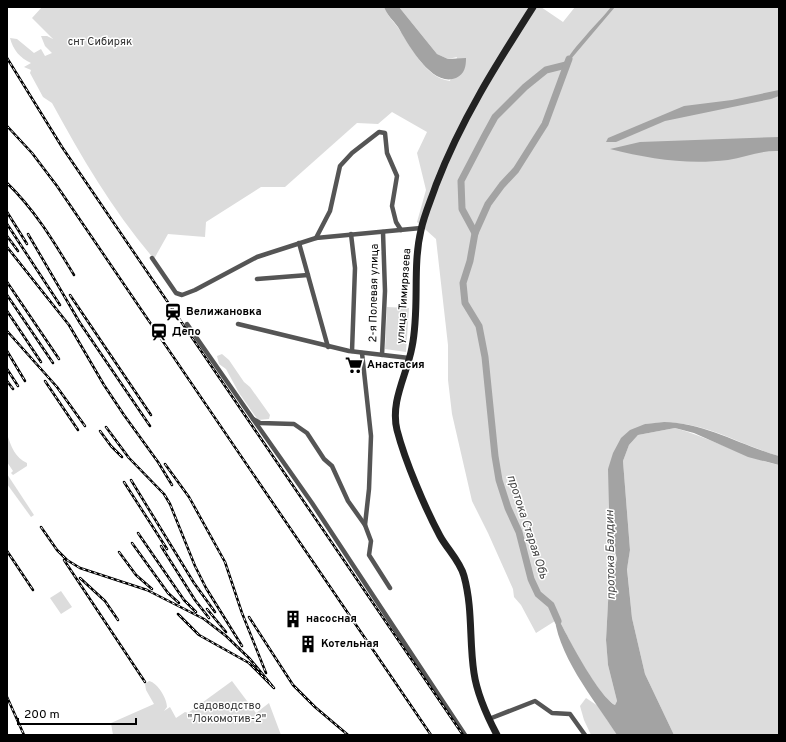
<svg xmlns="http://www.w3.org/2000/svg" width="786" height="742" font-family="Overpass,sans-serif">
  <style>
    .green { fill: #dcdcdc }
    .water { fill: #a3a3a3 }
    .lines { fill: none; stroke-linecap: round; stroke-linejoin: round }
    .river { stroke: #a3a3a3; stroke-width: 7 }
    .street { stroke: #555; stroke-width: 4.5 }
    .secondary { stroke: #222; stroke-width: 7 }
    .rail-casing { stroke: #000; stroke-width: 2.5 }
    .rail { stroke: #fff; stroke-width: 1; stroke-dasharray: 3; stroke-linecap: butt }
    .labels { text-anchor: middle; dominant-baseline: central; stroke-width: 3; stroke-linejoin: round; paint-order: stroke }
    .park-label { font-size: 11px; fill: #333; stroke: #fff }
    .street-label { font-size: 11px; fill: #000; stroke: #fff }
    .poi-label { font-size: 11px; font-weight: bold; fill: #000; stroke: #fff; text-anchor: start }
    .water-label { font-size: 12px; font-style: italic; fill: #444; stroke: #fff }
  </style>
  <rect width="100%" height="100%" fill="#fff"/>
  <g class="green">
    <path d="M42,7H384C387,14 391,19 396,25C410,43 424,78 450,81L457,57L448,59L437,54L399,7H541L563,22L575,7H779V456C744,446 712,426 676,423C666,422 655,423 645,424L608,469V507L612,548L617,559L609,584L606,640L608,665L617,701L615,705C596,694 565,633 555,611V621L536,633L521,605L514,597L513,589L488,533L472,501L452,414L448,380V345L436,239L417,222L426,190L417,153L427,132L392,112L378,124L357,123L285,187H261L206,222L205,237L168,234L154,259C113,211 82,158 52,103L43,97L30,73L31,70L24,67L31,63C20,58 13,50 10,38L17,39L34,53L41,49L45,56L52,53L45,46L41,36H47L53,39L32,18Z"/>
    <polygon points="387,307 409,308 406,352 385,349"/>
    <polygon points="222,354 229,360 244,382 250,387 270,415 269,419 258,420 239,393 226,369 219,364 217,356"/>
    <path d="M675,428C711,438 743,457 779,465V735H674L645,674L632,618L627,568L630,550L623,461L629,445L638,435Z"/>
    <path d="M7,434C11,446 15,458 27,463V466L13,475L11,473L13,471L7,462Z"/>
    <polygon points="7,474 34,515 31,517 7,484"/>
    <polygon points="61,591 72,607 61,614 50,598"/>
    <path d="M149,681C158,683 167,699 167,707L164,711L170,707L176,718L185,712L188,713L232,681L256,713L269,703L281,735H113L111,723L154,704L146,690L145,684Z"/>
    <polygon points="586,698 598,706 617,735 591,735 584,720 580,706"/>
  </g>
  <g class="water">
    <path d="M384,7H399L437,54L448,59L466,58C466,66 465,74 456,78C432,88 408,44 398,27C393,20 387,15 384,7Z"/>
    <path d="M611,7H615L565,66C564,56 603,18 611,7Z"/>
    <polygon points="779,90 779,96 771,99 665,121 616,142 606,142 608,138 684,106 732,100"/>
    <path d="M779,137V151C762,150 745,157 728,160C687,165 650,159 610,149L640,142Z"/>
    <path d="M664,422C705,423 740,445 779,456V465L748,457L694,433L675,428L638,435L629,445L623,461L630,550L627,569L632,618L645,674L674,735H617C594,699 555,653 554,610C564,630 597,695 615,705L617,701L608,665L606,640L609,584L617,559L609,531L608,469L613,453L621,438L630,430L645,424Z"/>
  </g>
  <g class="lines">
    <g class="river">
      <polyline points="475,233 462,209 461,181 484,137 495,117 525,87 546,70 566,65"/>
      <polyline points="558,621 551,605 538,594 531,579 519,532 508,508 499,480 495,456 485,357 479,326 465,303 463,283 470,261 475,233 488,204 502,185 516,170 545,124 569,59"/>
    </g>
    <g class="street">
      <polyline points="351,234 355,268 352,351"/>
      <polyline points="316,238 330,211 340,166 352,153 379,132 385,133 387,153 397,176 392,206 396,222 401,230"/>
      <polyline points="299,243 328,347"/>
      <polyline points="152,258 176,293 182,295 195,290 257,257 316,238 421,228"/>
      <polyline points="257,279 308,275"/>
      <polyline points="187,324 253,419 260,423 294,424 307,433 324,459 332,466 348,501 365,525"/>
      <polyline points="238,324 349,351 409,358"/>
      <polyline points="362,353 371,436 369,489 365,525 371,541 369,555 390,588"/>
      <polyline points="382,355 385,291 383,232"/>
      <polyline points="253,419 312,503 465,735"/>
      <polyline points="489,719 535,701 552,713 570,714 585,735"/>
    </g>
    <path class="secondary" d="M497,735C487,716 477,694 474,673C469,641 473,609 464,576C460,561 447,549 440,536C425,508 405,461 397,430C390,401 407,375 412,347C420,308 412,268 421,230C424,215 431,200 436,185C461,120 496,65 533,7"/>
    <g class="rail-casing">
      <g id="rail">
        <polyline points="7,58 62,147 463,735"/>
        <polyline points="7,126 32,153 57,186 431,735"/>
        <path d="M7,183C35,210 54,242 74,275"/>
        <polyline points="7,212 27,244"/>
        <polyline points="7,224 60,305"/>
        <polyline points="28,234 80,323 150,426"/>
        <polyline points="7,236 18,251"/>
        <polyline points="7,247 69,325 104,385 124,415 158,462 172,485"/>
        <polyline points="7,282 59,359"/>
        <polyline points="7,295 53,363"/>
        <polyline points="70,295 151,415"/>
        <polyline points="7,311 41,362"/>
        <polyline points="7,331 57,387 85,426"/>
        <polyline points="7,351 25,381"/>
        <polyline points="7,369 18,386"/>
        <polyline points="7,381 13,389"/>
        <polyline points="45,381 78,430"/>
        <polyline points="106,427 129,458 164,494 170,504 195,566 206,588 242,646"/>
        <polyline points="100,431 111,446 122,457"/>
        <polyline points="165,464 189,497 225,562 242,613 266,673"/>
        <polyline points="131,480 194,583 215,612"/>
        <polyline points="124,482 167,549"/>
        <polyline points="41,527 57,550 67,560 80,568 147,590 204,619 226,636 250,659 274,688 249,663 199,635 178,614"/>
        <polyline points="138,533 184,600 196,612"/>
        <polyline points="132,543 168,593 179,603"/>
        <polyline points="161,546 195,600 209,618"/>
        <polyline points="7,551 33,590"/>
        <polyline points="119,552 136,575 152,589"/>
        <polyline points="64,560 145,682"/>
        <polyline points="80,578 105,601 118,620"/>
        <polyline points="207,609 226,632"/>
        <polyline points="249,617 293,685 315,707 348,735"/>
        <polyline points="7,697 24,735"/>
      </g>
    </g>
    <use href="#rail" class="rail"/>
  </g>
  <defs>
    <g id="station-bare" transform="scale(1.38)"><path d="M-3-6H3Q5-6 5-4V2Q5 4 3 4L4.5 6H3L1.5 4h-3L-3 6H-4.5L-3 4Q-5 4-5 2V-4Q-5-6-3-6ZM-3.5-4v3h7v-3ZM-3.5 1v1.5H-2V1ZM2 1v1.5H3.5V1Z" fill="#000" stroke="#fff" stroke-width="2.5" paint-order="stroke"/></g>
    <g id="supermarket-bare" transform="scale(1.38)"><path d="M-6-5.5h2.5l.6 2H6L4.5 2H-2.5L-4.4-4H-6ZM-1.5 3.2a1.3 1.3 0 1 0 .1 0ZM3 3.2a1.3 1.3 0 1 0 .1 0Z" fill="#000" stroke="#fff" stroke-width="2.5" paint-order="stroke"/></g>
    <g id="building-bare" transform="scale(1.38)"><path d="M-4-6H4V6H1V3H-1V6H-4ZM-2.5-4.3h1.7v1.8h-1.7ZM.8-4.3h1.7v1.8H.8ZM-2.5-1h1.7V.8h-1.7ZM.8-1h1.7V.8H.8Z" fill="#000" stroke="#fff" stroke-width="2.5" paint-order="stroke"/></g>
  </defs>
  <g fill-rule="evenodd">
    <use href="#station-bare" x="173" y="312"/>
    <use href="#station-bare" x="159" y="332"/>
    <use href="#supermarket-bare" x="354" y="365"/>
    <use href="#building-bare" x="293" y="619"/>
    <use href="#building-bare" x="308" y="644"/>
  </g>
  <g class="labels">
    <g class="park-label">
      <text x="100" y="42">снт Сибиряк</text>
      <text x="227" y="706">садоводство<tspan x="227" dy="13">"Локомотив-2"</tspan></text>
    </g>
    <g class="street-label">
      <text transform="translate(374 293) rotate(-89)">2-я Полевая улица</text>
      <text transform="translate(404 296) rotate(-86)">улица Тимирязева</text>
    </g>
    <g class="poi-label">
      <text x="186" y="312">Велижановка</text>
      <text x="172" y="332">Депо</text>
      <text x="367" y="365">Анастасия</text>
      <text x="306" y="619">насосная</text>
      <text x="321" y="644">Котельная</text>
    </g>
    <g class="water-label">
      <text transform="translate(527 527) rotate(72)">протока Старая Обь</text>
      <text transform="translate(611 555) rotate(-91)">протока Балдин</text>
    </g>
  </g>
  <rect width="786" height="742" fill="none" stroke="#000000" stroke-width="16"/>
  <path d="M18 718v6h118v-6" fill="none" stroke="#000000" stroke-width="2"/>
  <text x="24" y="718" font-size="12" fill="#000000" stroke="#ffffff" stroke-width="3" paint-order="stroke">200 m</text>
</svg>
